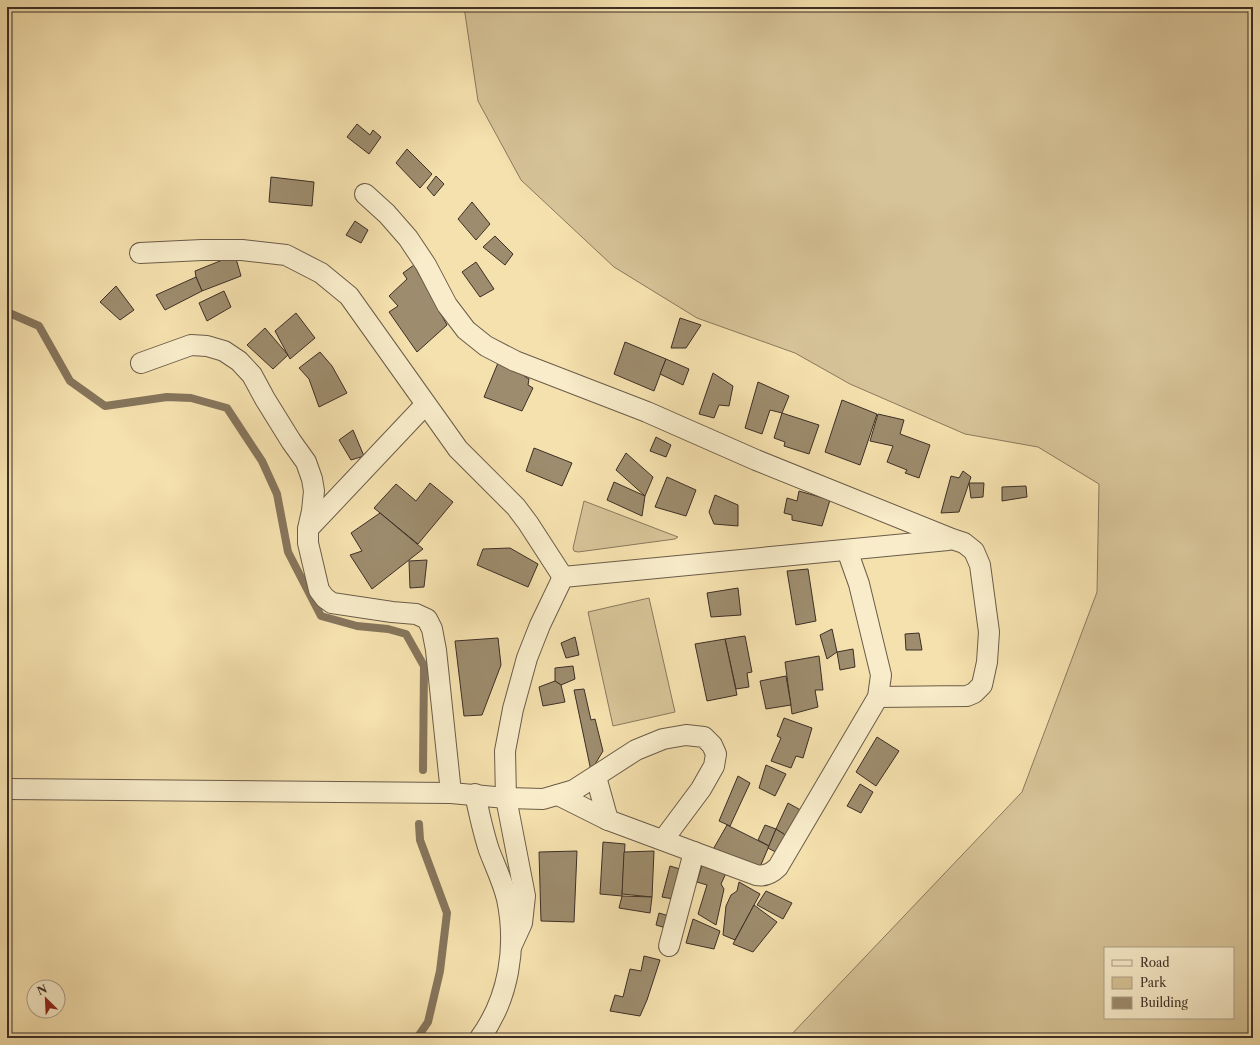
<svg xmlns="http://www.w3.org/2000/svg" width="1260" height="1045" font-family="'Libre Caslon Text',serif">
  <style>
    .green { fill: #d6c397; stroke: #8a795e; fill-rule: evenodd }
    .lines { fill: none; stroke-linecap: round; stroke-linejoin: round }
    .stream { stroke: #86755c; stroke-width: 8 }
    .building { fill: #9d8c6d; stroke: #3d2f26 }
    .minor-casing { stroke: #6b5c48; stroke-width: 22 }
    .minor { stroke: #f8ecca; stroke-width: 20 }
  </style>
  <rect width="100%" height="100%" fill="#f5e1ae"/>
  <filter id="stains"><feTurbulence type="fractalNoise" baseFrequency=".005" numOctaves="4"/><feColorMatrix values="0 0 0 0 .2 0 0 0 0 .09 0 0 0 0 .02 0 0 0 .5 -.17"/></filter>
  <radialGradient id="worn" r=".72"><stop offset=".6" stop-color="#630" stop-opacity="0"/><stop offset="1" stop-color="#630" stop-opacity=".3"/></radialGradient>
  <g class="green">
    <path d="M464,7H1253V1038H788L1022,792L1097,592L1099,484L1038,447L965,434L850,384L795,353L697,318L614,267L521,180L478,101ZM1105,948H1233V1018H1105Z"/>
    <polygon points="584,501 678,537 675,539 578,552 574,551 573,548"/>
    <polygon points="649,598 675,712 613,726 588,612"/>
  </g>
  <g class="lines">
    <g class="stream">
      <polyline points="7,312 39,326 70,381 105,406 167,397 191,398 227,408 262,461 277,494 288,552 321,616 357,626 388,629 406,634 424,666 423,770"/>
      <polyline points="417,1038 428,1022 440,971 447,913 420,840 419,824"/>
    </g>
  </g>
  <g class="building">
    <polygon points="357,124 370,135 373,130 381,137 369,154 347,137"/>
    <polygon points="407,149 432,174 420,188 396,163"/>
    <polygon points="436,176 444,184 434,196 427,188"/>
    <polygon points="271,177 314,182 312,206 269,202"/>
    <polygon points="472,202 490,224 476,240 458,219"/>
    <polygon points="355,221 368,230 361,243 346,235"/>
    <polygon points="495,236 513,254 505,265 483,247"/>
    <polygon points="235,255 241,276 202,291 196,277 195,271"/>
    <polygon points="476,262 494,289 480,297 462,272"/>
    <polygon points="414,265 447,325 417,352 389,312 398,306 389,296 407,279 403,273"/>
    <polygon points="196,277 202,291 165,310 156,295"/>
    <polygon points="116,286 134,310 120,320 100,302"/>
    <polygon points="224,291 231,307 207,321 199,303"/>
    <polygon points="296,313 315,338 290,359 275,331"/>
    <polygon points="680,318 701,325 686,348 671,348"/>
    <polygon points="265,328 288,355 273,369 247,345"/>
    <polygon points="625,342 666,359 654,391 614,374"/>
    <polygon points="320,352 332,366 347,393 319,407 309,379 299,368"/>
    <polygon points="500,358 525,372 524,376 529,379 528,385 533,388 522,411 484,397"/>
    <polygon points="666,359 689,369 683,385 660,374"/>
    <polygon points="713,373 733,386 729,406 719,405 714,418 699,414"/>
    <polygon points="758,382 789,396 782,413 770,410 762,434 745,428"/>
    <polygon points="842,400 877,414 860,465 825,452"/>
    <polygon points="782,413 819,425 809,454 784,446 785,442 774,438"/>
    <polygon points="878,414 904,420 900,434 930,445 919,478 905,473 907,470 887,462 893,446 870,441"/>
    <polygon points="353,430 364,456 351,460 339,440"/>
    <polygon points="656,437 671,445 666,457 650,451"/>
    <polygon points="534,448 572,463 562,486 526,471"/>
    <polygon points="626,453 653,477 645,496 616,470"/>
    <polygon points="963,471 971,477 959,512 941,513 951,476 959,478"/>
    <polygon points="667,477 696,490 686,516 655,507"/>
    <polygon points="614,482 645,496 642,516 607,500"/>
    <polygon points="430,483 453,502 418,544 374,508 396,484 416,501"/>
    <polygon points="969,483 984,483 983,497 971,498"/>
    <polygon points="1026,486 1027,497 1002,501 1002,487"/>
    <polygon points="799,491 830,500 822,526 792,520 792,515 784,513 787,498 797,501"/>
    <polygon points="715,495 738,505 738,526 714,524 709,512"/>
    <polygon points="380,513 423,549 372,589 350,555 362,551 351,533"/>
    <polygon points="510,548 538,564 528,587 477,565 483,549"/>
    <polygon points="427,560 424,587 410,588 409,561"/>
    <polygon points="808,569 816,621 796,625 787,571"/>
    <polygon points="738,588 741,615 711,617 707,593"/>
    <polygon points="832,629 837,652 827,659 820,635"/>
    <polygon points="919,633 922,650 906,650 905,634"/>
    <polygon points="745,636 752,672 747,673 749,687 736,689 725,639"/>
    <polygon points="575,637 579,655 566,658 561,643"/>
    <polygon points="498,638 501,665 482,715 464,716 455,641"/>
    <polygon points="725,639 737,695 707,701 695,644"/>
    <polygon points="853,649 855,667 840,670 837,652"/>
    <polygon points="819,656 823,690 815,690 818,707 792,714 785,662"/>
    <polygon points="573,666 575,679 561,685 555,681 555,668"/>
    <polygon points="786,676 791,705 766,709 760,681"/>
    <polygon points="555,681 561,685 565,702 543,706 539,687"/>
    <polygon points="584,689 591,720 595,719 603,751 591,771 574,690"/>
    <polygon points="784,718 812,728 803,758 796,756 791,768 771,761 781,738 777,736"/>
    <polygon points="877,737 899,751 876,786 856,772"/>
    <polygon points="766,765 786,774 775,796 759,788"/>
    <polygon points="738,776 750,783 730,826 719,821"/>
    <polygon points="860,784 873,792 861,813 847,806"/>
    <polygon points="788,803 806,813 793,840 776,829"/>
    <polygon points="727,825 769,846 757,874 711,853"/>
    <polygon points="765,825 776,829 769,846 758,840"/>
    <polygon points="776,829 793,840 783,856 768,848"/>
    <polygon points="603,842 625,844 622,896 600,894"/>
    <polygon points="577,851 574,922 541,921 539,852"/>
    <polygon points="654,851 652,897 622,894 624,852"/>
    <polygon points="702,865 727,871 721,884 724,889 716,925 698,914 707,885 697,882"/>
    <polygon points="670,866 680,869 673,899 662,897"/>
    <polygon points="739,882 760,894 735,940 723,935 726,906 731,895 737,891"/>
    <polygon points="766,891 792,903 783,919 757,905"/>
    <polygon points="622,896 652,897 650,913 619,908"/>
    <polygon points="754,905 777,922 753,952 733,944"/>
    <polygon points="659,913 669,916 666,928 656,925"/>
    <polygon points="693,919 720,931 714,949 686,943"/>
    <polygon points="644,956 660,960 647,1000 640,1016 610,1011 615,995 623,997 630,969 641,971"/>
    <polygon points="613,1033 618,1038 605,1038"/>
  </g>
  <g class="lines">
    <g class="minor-casing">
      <g id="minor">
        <polyline points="365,194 387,214 408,238 426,265 447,305 466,330 486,346 515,361 647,412 756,460 952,539 964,543 974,551 980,565 989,632 987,662 982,685 974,693 967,696 878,697"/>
        <polyline points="140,253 202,250 242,250 286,255 321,273 349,296 458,449 516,507 528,523 563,577"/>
        <polyline points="141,363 191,345 207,346 224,351 239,361 252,375 265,399 291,441 306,462 312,479 314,491 312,511 308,529 308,543 319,590 325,598 332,603 392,612 416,614 427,619 432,629 436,650 451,793"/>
        <polyline points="308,529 425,405"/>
        <polyline points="596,777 608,820"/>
        <polyline points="7,789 451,793 506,798 543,799 574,790 636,750 663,739 686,735 704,737 712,745 716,754 714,766 701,789 663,840"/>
        <path d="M475,794C479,813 483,832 489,850C495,866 503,882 507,899C517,947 509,998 480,1038"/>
        <path d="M558,795L608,820L756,875C765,877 772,873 778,867L878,697L881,675L859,584L847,550"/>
        <polyline points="669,946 694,852"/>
        <polyline points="511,947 522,923 525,896 506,798 505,751 513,709 527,658 540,625 563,577 948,540"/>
      </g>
    </g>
    <use href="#minor" class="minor"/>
  </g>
  <rect width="1260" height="1045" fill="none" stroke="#f5e1ae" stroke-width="24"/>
  <rect x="8" y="8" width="1244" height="1029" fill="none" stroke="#3d2f26" stroke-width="2"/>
  <rect x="12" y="12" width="1236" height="1021" fill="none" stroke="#3d2f26"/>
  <rect x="1104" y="947" width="130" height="72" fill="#f8ecca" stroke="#ada088"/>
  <rect x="1112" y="960" width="20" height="6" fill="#f8ecca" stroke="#ada088"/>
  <text x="1140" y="967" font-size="12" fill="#3d2f26">Road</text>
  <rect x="1112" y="977" width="20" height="12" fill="#d6c397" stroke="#ada088"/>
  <text x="1140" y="987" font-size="12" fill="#3d2f26">Park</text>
  <rect x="1112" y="997" width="20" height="12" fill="#9d8c6d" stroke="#ada088"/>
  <text x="1140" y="1007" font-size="12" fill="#3d2f26">Building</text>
  <g transform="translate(46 999) rotate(336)"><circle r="19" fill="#f8ecca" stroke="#ada088"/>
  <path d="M0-3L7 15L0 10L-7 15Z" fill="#8f2418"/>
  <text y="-6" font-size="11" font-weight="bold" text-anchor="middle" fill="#3d2f26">N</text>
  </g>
  <rect width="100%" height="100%" filter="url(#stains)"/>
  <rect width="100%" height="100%" fill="url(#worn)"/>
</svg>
